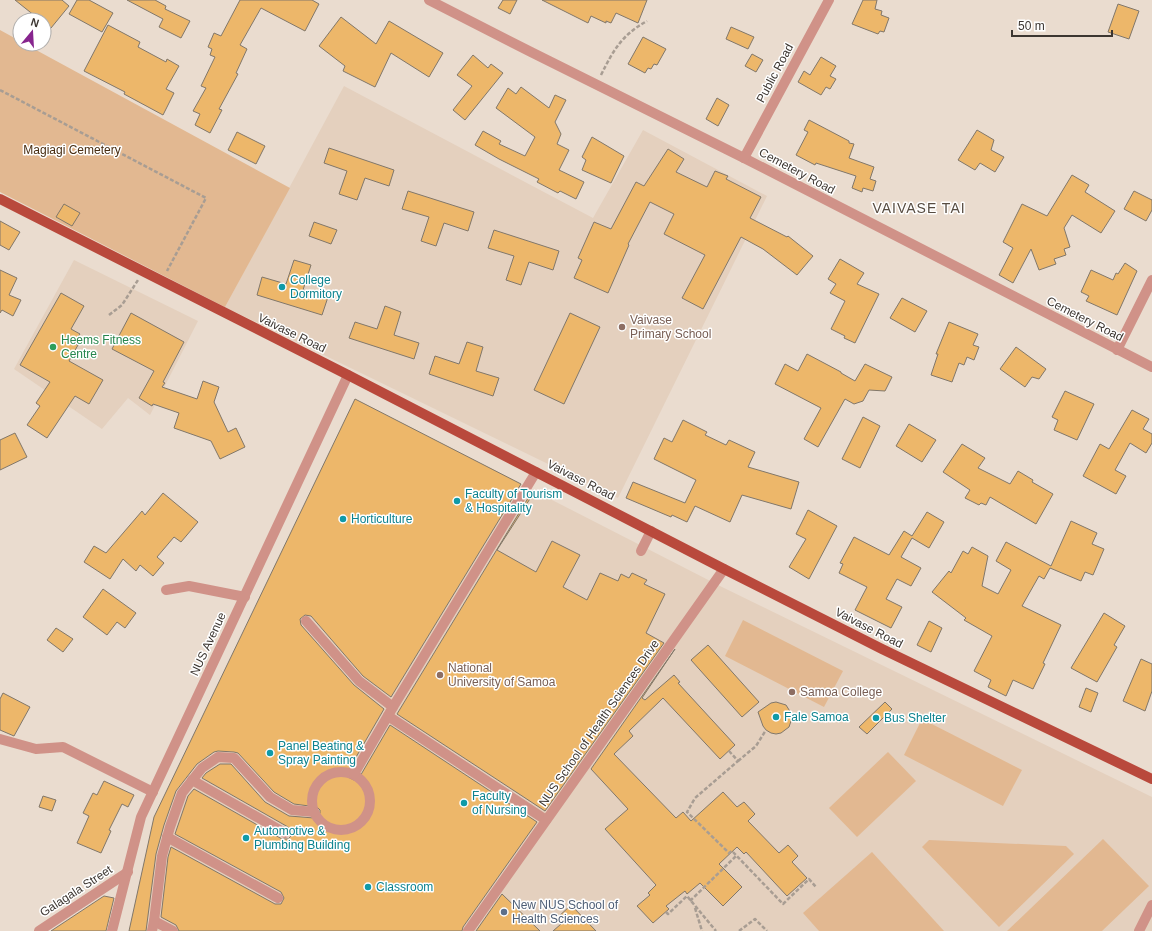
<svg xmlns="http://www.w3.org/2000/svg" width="1152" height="931" font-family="Helvetica,sans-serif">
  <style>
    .built { fill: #e4d0be }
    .green { fill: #e2b891 }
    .building { fill: #edb76a; stroke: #81776a }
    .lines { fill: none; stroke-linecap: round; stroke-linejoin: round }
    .path { stroke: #a89d93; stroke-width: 2.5; stroke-dasharray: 4 2; stroke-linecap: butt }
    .minor { stroke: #d09288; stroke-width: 10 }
    .major { stroke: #b9493c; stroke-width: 10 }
    .culture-dot { fill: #0f9aa8; stroke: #fff; stroke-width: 1.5 }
    .education-dot { fill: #8d6e63; stroke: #fff; stroke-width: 1.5 }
    .leisure-dot { fill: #2e9e5b; stroke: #fff; stroke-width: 1.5 }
    .service-dot { fill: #5c6f8a; stroke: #fff; stroke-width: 1.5 }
    .labels { text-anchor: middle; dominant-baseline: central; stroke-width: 3; stroke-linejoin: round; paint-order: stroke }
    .street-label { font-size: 12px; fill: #3c3631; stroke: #fff }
    .park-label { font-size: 12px; fill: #482d11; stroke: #fff }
    .culture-label { font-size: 12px; fill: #0d838f; stroke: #fff; text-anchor: start }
    .education-label { font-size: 12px; fill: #785e54; stroke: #fff; text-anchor: start }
    .leisure-label { font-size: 12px; fill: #27864d; stroke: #fff; text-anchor: start }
    .service-label { font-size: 12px; fill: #4e5e75; stroke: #fff; text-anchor: start }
    .quarter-label { font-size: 14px; letter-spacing: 1px; fill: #574c41; stroke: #fff }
  </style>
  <rect width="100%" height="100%" fill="#eadccf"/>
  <g class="built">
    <polygon points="344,86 593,218 643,130 767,196 618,498 225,307"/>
    <polygon points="74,260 198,321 150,415 128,398 102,429 14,369"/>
    <polygon points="355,399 722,587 1152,797 1152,931 129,931 154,817"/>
  </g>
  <g class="green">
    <polygon points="0,30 20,41 20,44 25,44 290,188 225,307 0,192"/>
    <polygon points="743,620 843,671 824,707 725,656"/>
    <polygon points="922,719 1022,770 1003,806 904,755"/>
    <polygon points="888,752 916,781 857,837 829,808"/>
    <polygon points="1103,839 1149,886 1102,931 1007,931"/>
    <polygon points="929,840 1066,846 1074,854 999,927 922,847"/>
    <polygon points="872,852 944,931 819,931 803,913"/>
  </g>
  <g class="building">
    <polygon points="15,0 62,0 69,6 51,28 44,23 44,20 40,20"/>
    <polygon points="77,0 89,0 113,13 102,32 69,14"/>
    <polygon points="127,0 155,0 166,6 165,9 190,21 181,38 159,27 163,19"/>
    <polygon points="240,0 312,0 319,4 305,31 261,8 240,45 247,49 236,73 238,74 219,109 222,110 210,133 195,125 200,114 193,111 206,88 201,86 215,57 210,55 212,49 208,47 214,33 221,36"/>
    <polygon points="503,0 517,0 510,14 498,8"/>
    <polygon points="542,0 647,0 638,23 616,13 611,23 606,21 606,23 591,16 588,23"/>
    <polygon points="863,0 877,0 875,9 882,11 881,15 889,18 884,32 880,31 878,34 852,24"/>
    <polygon points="1118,4 1139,11 1129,39 1108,32"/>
    <polygon points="341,17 376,44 389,21 443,53 429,77 391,53 375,87 343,71 345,66 319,46"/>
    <polygon points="108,25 140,42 138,47 166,62 167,59 179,66 166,89 174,93 163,115 124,94 125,92 84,71"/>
    <polygon points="731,27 754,37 748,49 726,39"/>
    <polygon points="643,37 666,49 657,65 654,64 651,69 648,68 645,73 628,64"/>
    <polygon points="752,54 763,60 756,72 745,66"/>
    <polygon points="473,55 488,68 491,64 503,73 465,120 453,110 472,86 457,75"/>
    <polygon points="821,57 836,66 830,76 836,79 830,89 826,87 821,95 798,82 804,71 810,75"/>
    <polygon points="521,87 549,108 555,95 566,100 555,122 561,134 557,144 569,150 559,170 584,182 576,199 560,191 558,193 537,182 539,179 499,159 475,145 483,131 501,141 499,144 525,156 535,137 496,108 508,88 516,94"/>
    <polygon points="717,98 729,105 718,126 706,119"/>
    <polygon points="809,120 849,141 849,143 854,144 849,158 874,167 870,179 876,181 873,191 863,188 862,192 852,188 856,176 816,163 815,165 796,155 808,132 804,130"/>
    <polygon points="977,130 994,140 991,150 1004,157 995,172 980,163 975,170 958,160"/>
    <polygon points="237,132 265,146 256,164 228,150"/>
    <polygon points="592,137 624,156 611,183 582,170 586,160 582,157"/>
    <polygon points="329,148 394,170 389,186 365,178 357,200 339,194 347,171 324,163"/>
    <polygon points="668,149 684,159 676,172 707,187 715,171 728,176 726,179 761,197 750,218 787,237 788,236 813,256 797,275 763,249 741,237 703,309 682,298 705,255 664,234 674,214 650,202 628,244 629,245 608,293 574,278 582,260 578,258 594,222 611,229 636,182 644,186"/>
    <polygon points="1072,175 1089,185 1085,192 1115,211 1101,233 1072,215 1064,228 1070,247 1064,249 1066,255 1054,259 1056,264 1039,270 1031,249 1013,283 999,275 1013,248 1003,242 1022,204 1047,216"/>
    <polygon points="408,191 474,212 468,231 444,223 436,246 421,241 429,217 402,209"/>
    <polygon points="1134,191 1152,200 1152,210 1146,221 1124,209"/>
    <polygon points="64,204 80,213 72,226 56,217"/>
    <polygon points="0,221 20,232 9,250 0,245"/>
    <polygon points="314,222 337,230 331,244 309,236"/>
    <polygon points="494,230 559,251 553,270 529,262 521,285 506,280 514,256 488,248"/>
    <polygon points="840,259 864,273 857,284 879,294 855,343 844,338 845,336 831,329 845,301 830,293 836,284 828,279"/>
    <polygon points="294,260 311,265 303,290 328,297 322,315 257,295 262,277 286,284"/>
    <polygon points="1125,263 1137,271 1117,315 1086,301 1089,296 1081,292 1091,270 1113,280 1116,273 1118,274"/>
    <polygon points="0,270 17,278 9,295 21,300 13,316 2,310 0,313"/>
    <polygon points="61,293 84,306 71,329 80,334 74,343 78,345 69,361 103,380 89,404 75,396 47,438 27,425 40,406 36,403 50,382 20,365"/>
    <polygon points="902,298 927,311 915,332 890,318"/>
    <polygon points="385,306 401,312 394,335 419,343 414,359 349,338 355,322 377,329"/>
    <polygon points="131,313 184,342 163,382 165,383 162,387 197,399 203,381 219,387 214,402 228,432 236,428 245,447 220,459 211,441 174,428 179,413 153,404 152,406 139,398 154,371 112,349"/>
    <polygon points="570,313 600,327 564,404 534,390"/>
    <polygon points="949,322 978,334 973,345 979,347 974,360 967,357 964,365 959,363 952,382 931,375 938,354 936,354"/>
    <polygon points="467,342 483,347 476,371 499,378 493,396 429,374 435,356 459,364"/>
    <polygon points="1016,347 1046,369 1039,379 1032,377 1025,387 1000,369"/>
    <polygon points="807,354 841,372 841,373 855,381 865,364 892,377 885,391 869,390 863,401 854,404 845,399 818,447 804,439 821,408 775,384 785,364 798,371"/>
    <polygon points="1065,391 1094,404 1077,440 1054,430 1058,420 1052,417"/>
    <polygon points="355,399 521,484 391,697 363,676 311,616 305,615 300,619 301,625 354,685 384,709 348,771 348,777 354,780 359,778 390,725 537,822 463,927 462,931 179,931 176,925 161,917 168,857 171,847 275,904 281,904 284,898 281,892 175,834 188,796 194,789 282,839 288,839 291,836 291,830 288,827 202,778 206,773 220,764 231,764 265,802 289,816 314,818 317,818 320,813 320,810 317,807 294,804 274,792 238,753 234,752 218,751 214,752 197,764 176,791 164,825 156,854 146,931 129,931 154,817"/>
    <polygon points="1132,410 1149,419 1143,429 1152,434 1152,443 1146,453 1130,443 1115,470 1126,476 1116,494 1083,476 1100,444 1109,449"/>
    <polygon points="863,417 880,426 860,468 842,459"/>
    <polygon points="683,420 707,432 705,435 726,445 729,440 755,452 748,467 799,482 791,509 742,495 730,522 695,506 687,522 672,515 671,517 626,498 633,482 685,503 696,480 654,459 664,438 672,442"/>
    <polygon points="909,424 936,440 922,462 896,446"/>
    <polygon points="15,433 27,457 0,470 0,440"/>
    <polygon points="962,444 985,458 978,468 1010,484 1018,471 1033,480 1032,482 1053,494 1036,524 990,497 986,505 981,503 979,505 965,498 970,490 943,472"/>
    <polygon points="533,490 535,491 497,550 536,572 552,541 580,555 563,587 587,600 600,573 618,581 621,574 629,578 632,573 647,580 644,584 665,594 646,633 664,643 545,811 397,714"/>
    <polygon points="163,493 198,522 181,542 174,537 157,557 164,563 153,576 140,565 136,571 123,559 110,579 84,562 94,546 106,553 142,511 145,515"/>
    <polygon points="808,510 837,526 809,579 789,567 806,539 796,534"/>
    <polygon points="927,512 944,522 929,548 912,538 901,557 921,568 911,586 897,579 886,599 902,607 891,628 855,610 867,587 839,573 843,564 840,563 854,537 889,555 904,531 912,536"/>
    <polygon points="1071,521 1097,533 1092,544 1104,549 1093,575 1085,572 1081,581 1050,568 1044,579 1039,576 1022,606 1061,625 1043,663 1045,664 1033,689 1013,680 1006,696 988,687 991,680 974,671 992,636 964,620 966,618 932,592 949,571 951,573 963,551 968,554 972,547 988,556 982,586 998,594 1011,570 996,561 1006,542 1051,566"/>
    <polygon points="103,589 136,613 125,628 117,622 107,635 83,617"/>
    <polygon points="1104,613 1125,626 1114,645 1117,647 1097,682 1071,668"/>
    <polygon points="929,621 942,628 931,652 917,645"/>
    <polygon points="56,628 73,639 63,652 47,640"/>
    <polygon points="708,645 759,702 742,717 691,660"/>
    <polygon points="675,649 642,698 645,700 674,675 680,682 678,683 735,745 720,759 663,698 629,731 633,736 614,754 676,818 683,812 691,821 723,792 737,807 744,802 755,814 748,821 779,853 788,845 798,856 792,862 807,878 787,896 746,852 744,854 737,847 719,864 742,887 723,906 700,883 687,894 685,891 666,906 669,909 653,923 637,906 650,895 648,893 656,885 605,829 628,809 591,769"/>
    <polygon points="1141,659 1152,664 1152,691 1145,711 1123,701"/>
    <polygon points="1086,688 1098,693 1091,712 1079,707"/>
    <polygon points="3,693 30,707 14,736 0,730 0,699"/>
    <polygon points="776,702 786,705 791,713 792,718 789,727 781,733 776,734 771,733 766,730 763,726 758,712 771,703"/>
    <polygon points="885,702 892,709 867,734 859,727"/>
    <polygon points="104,781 134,795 128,807 122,804 109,830 111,831 101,853 77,843 89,816 83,813 93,793 97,795"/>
    <polygon points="43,796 56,800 52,811 39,807"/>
    <polygon points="502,894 540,931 476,931"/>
    <polygon points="104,896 114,898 106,931 51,931"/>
    <polygon points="571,905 596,931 553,931 561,924 556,919"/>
  </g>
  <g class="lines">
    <g class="path">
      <path d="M601,75C614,49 622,35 647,21"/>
      <polyline points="0,90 206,198 167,271"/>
      <polyline points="109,315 122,305 138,280"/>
      <polyline points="729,751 738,761 695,798 687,812 729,853 732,851 783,904 809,879 816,887"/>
      <polyline points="738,761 756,746 766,730"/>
      <polyline points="690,901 736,856"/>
      <polyline points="695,908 702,931"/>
      <polyline points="666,912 668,914 687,896 716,931"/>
      <polyline points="739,931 755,919 767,931"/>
    </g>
    <g class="minor">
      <polyline points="429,0 531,52 744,158 1152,367"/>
      <polyline points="744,158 829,0"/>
      <polyline points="1117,350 1152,280"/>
      <polyline points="641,551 651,531"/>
      <polyline points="166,590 189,586 245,597"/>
      <polyline points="306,621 359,681 393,707"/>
      <polyline points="388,716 546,820"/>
      <polyline points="0,739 36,749 63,747 153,792"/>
      <circle cx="341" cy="801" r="29"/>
      <polyline points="354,774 393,707 536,472"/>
      <polyline points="192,780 285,833"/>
      <polyline points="167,837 278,898"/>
      <polyline points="154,921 173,931"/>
      <polyline points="39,931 128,872"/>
      <polyline points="112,931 141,817 348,375"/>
      <polyline points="152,931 154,921 162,856 170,827 182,793 202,768 218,757 234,758 270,797 292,810 314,812"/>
      <polyline points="468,931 724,569"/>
      <polyline points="1139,931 1152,905"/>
    </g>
    <polyline class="major" points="0,199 348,375 724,569 882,649 1152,779"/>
  </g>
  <g class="culture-dot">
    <circle cx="282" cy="287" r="4"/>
    <circle cx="457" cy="501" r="4"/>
    <circle cx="343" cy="519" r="4"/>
    <circle cx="776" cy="717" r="4"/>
    <circle cx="876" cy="718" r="4"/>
    <circle cx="270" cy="753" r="4"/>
    <circle cx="464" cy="803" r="4"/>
    <circle cx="246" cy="838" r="4"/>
    <circle cx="368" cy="887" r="4"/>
  </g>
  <g class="education-dot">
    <circle cx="622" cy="327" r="4"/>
    <circle cx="440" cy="675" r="4"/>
    <circle cx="792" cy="692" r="4"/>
  </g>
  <circle class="leisure-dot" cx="53" cy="347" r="4"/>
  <circle class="service-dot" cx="504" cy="912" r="4"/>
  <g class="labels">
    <g class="street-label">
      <text transform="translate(775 73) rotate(-62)">Public Road</text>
      <text transform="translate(797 171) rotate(28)">Cemetery Road</text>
      <text transform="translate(1085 319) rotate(27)">Cemetery Road</text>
      <text transform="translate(292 333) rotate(26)">Vaivase Road</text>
      <text transform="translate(581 480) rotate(27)">Vaivase Road</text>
      <text transform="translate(869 628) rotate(27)">Vaivase Road</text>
      <text transform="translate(208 644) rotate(-65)">NUS Avenue</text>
      <text transform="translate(599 723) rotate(-55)">NUS School of Health Sciences Drive</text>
      <text transform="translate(76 891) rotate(-33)">Galagala Street</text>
    </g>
    <g class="park-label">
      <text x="72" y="150">Magiagi Cemetery</text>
    </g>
    <g class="culture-label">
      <text x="290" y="280">College<tspan x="290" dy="14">Dormitory</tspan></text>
      <text x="465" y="494">Faculty of Tourism<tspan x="465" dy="14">&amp; Hospitality</tspan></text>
      <text x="351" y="519">Horticulture</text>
      <text x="784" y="717">Fale Samoa</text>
      <text x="884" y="718">Bus Shelter</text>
      <text x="278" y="746">Panel Beating &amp;<tspan x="278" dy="14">Spray Painting</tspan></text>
      <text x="472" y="796">Faculty<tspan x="472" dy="14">of Nursing</tspan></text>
      <text x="254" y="831">Automotive &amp;<tspan x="254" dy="14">Plumbing Building</tspan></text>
      <text x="376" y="887">Classroom</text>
    </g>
    <g class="education-label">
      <text x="630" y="320">Vaivase<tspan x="630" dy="14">Primary School</tspan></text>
      <text x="448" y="668">National<tspan x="448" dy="14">University of Samoa</tspan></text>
      <text x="800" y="692">Samoa College</text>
    </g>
    <g class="leisure-label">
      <text x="61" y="340">Heems Fitness<tspan x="61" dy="14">Centre</tspan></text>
    </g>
    <g class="service-label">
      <text x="512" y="905">New NUS School of<tspan x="512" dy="14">Health Sciences</tspan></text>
    </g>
    <g class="quarter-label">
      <text x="919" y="208">VAIVASE TAI</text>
    </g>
  </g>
  <g transform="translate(32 32) rotate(18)"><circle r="19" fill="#ffffff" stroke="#b1afad"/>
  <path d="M0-3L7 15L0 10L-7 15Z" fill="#87258e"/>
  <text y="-6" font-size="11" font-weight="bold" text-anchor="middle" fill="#3c3631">N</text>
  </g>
  <path d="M1012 30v6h100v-6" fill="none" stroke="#3c3631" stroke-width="2"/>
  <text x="1018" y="30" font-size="12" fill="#3c3631" stroke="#ffffff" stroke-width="3" paint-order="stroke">50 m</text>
</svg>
